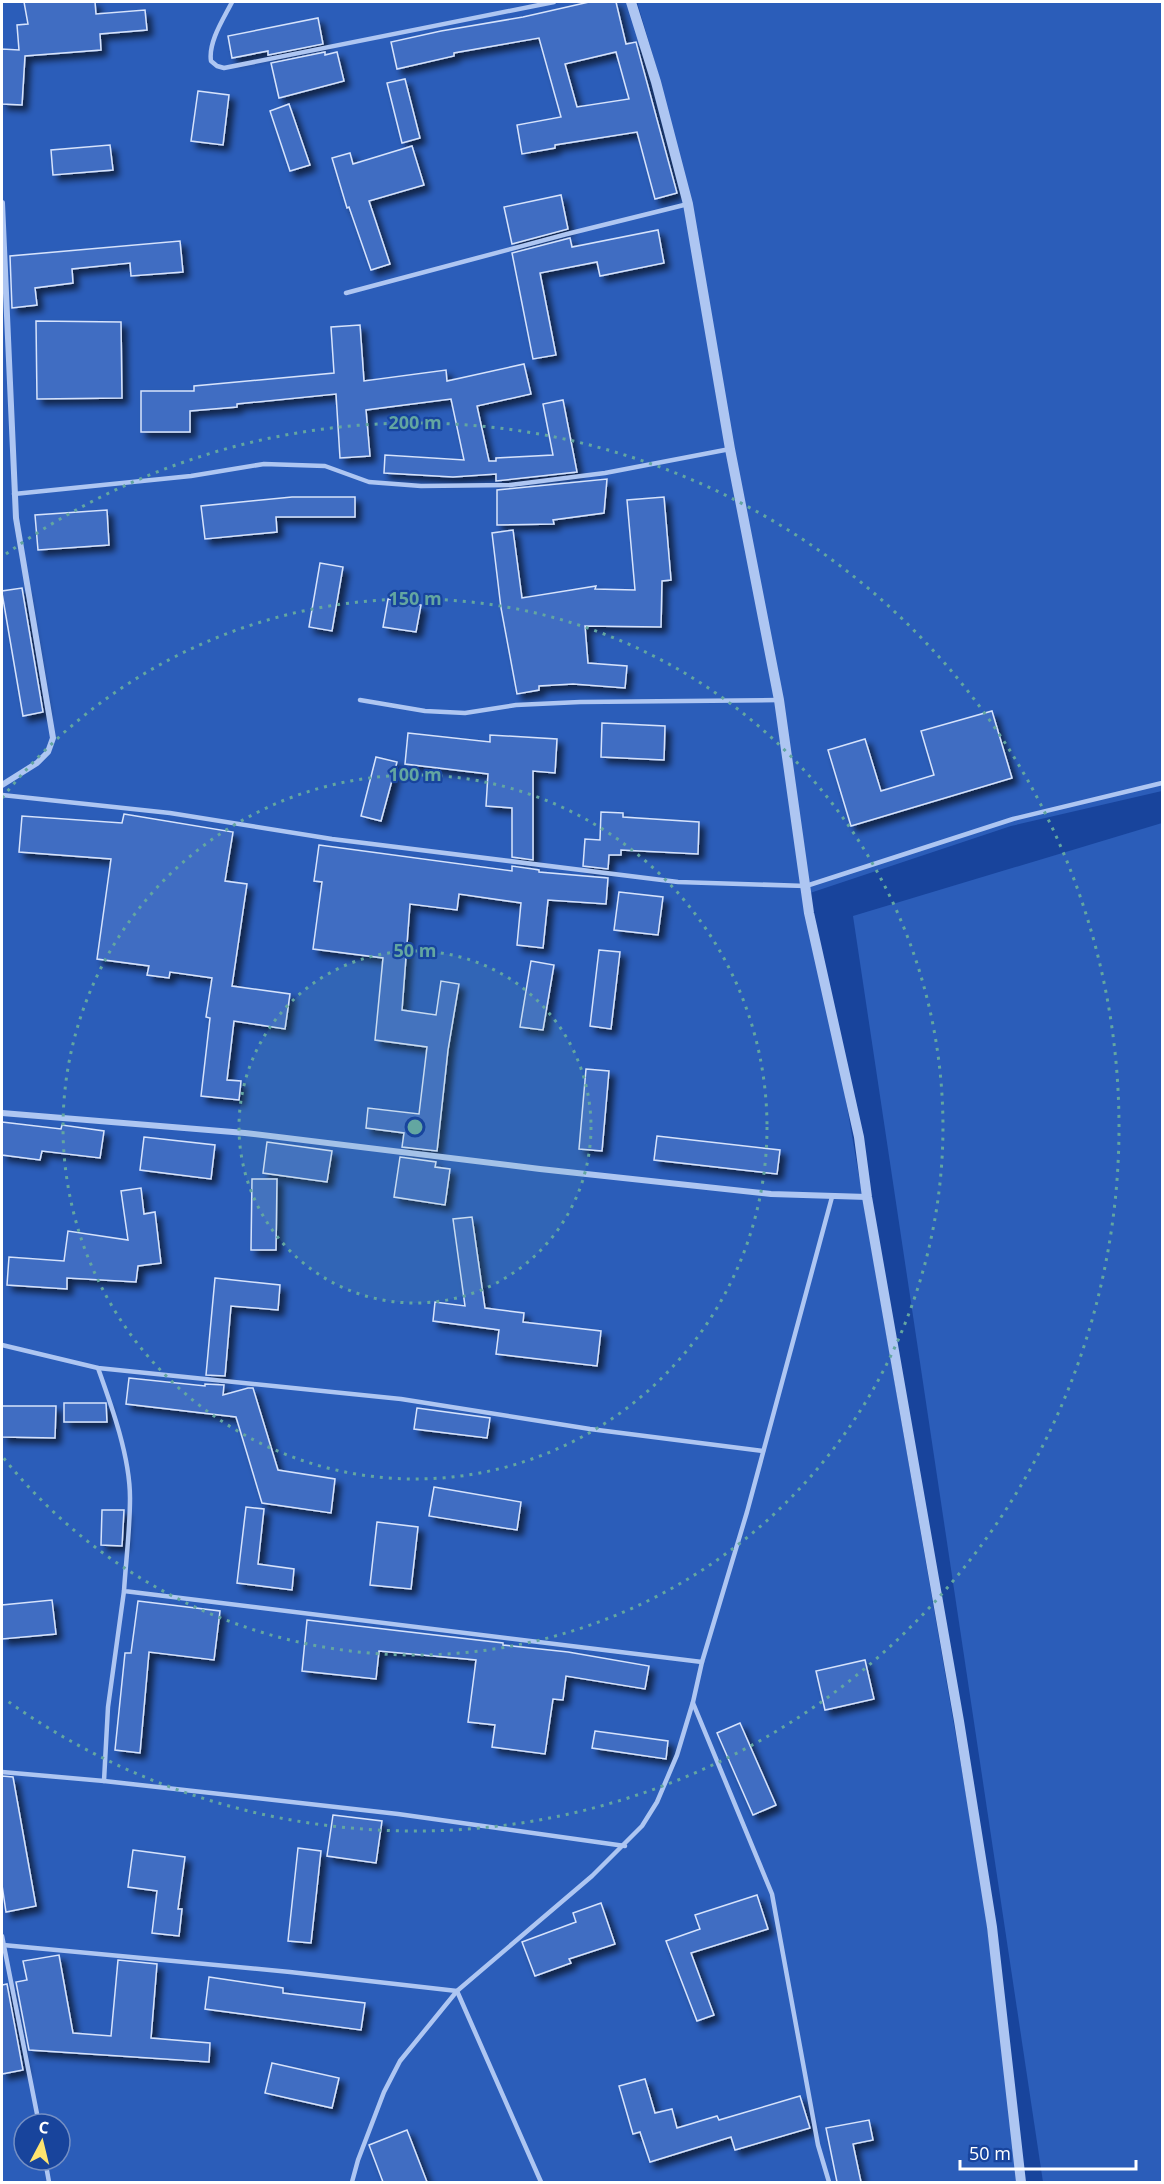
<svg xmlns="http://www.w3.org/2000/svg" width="1164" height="2184" font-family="'Open Sans',sans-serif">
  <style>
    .green { fill: #2b5db9; fill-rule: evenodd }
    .building { fill: #406dc2; stroke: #d6e3fc; stroke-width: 1.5; fill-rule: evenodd; filter: url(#shadow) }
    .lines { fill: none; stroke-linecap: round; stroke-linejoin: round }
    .service { stroke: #aec6f2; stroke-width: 4.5 }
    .minor { stroke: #aec6f2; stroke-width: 6 }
    .tertiary { stroke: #aec6f2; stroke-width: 10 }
    .ring { fill: none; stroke: #63a6a1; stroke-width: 3; stroke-dasharray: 3 6 }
    .centre { fill: #63a6a1; stroke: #18449c; stroke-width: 3 }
    .ring-label { font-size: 18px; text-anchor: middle; font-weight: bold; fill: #63a6a1; stroke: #18449c; stroke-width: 4.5; stroke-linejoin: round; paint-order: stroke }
  </style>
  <defs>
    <filter id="shadow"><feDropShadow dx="5.5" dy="5.5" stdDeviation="3" flood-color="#0009"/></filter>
  </defs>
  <rect width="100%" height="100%" fill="#18449c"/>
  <g class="green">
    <path d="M2,2H634L659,76L637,2H1162V791L1011,826L810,893L980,1875L1022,2182H2ZM24,2124H60V2160H24Z"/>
    <polygon points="1162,823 1162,2182 1043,2182 853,916"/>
  </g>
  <g class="building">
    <polygon points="24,2 95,2 96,14 145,10 147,30 100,34 101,50 25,56 22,105 2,104 2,49 19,50 17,25 28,24"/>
    <path d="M589,2H616L626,44L636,42L677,193L655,199L637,132L555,145V148L522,154L517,125L561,117L539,38L454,53V56L397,69L391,42L441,31L523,17ZM616,52L629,99L577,107L565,64Z"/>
    <polygon points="318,18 323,44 268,55 268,51 232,58 228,36"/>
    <polygon points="325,52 325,55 337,52 344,81 279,98 271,63"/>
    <polygon points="405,79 420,138 402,143 387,83"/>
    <polygon points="198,91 229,95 223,145 191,141"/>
    <polygon points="289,104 310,165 290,171 270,111"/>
    <polygon points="110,145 113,170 53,175 51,150"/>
    <polygon points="412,146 424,185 369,201 390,264 371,270 349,207 347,208 332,158 350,153 353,164"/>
    <polygon points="561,195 568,229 512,244 504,207"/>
    <polygon points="658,230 664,263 600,276 597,262 540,273 556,355 533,359 512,253 570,238 572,247"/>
    <polygon points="180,241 183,272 131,276 130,263 72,269 73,283 35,288 37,305 12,308 10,256"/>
    <polygon points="36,321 121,322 122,398 37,399"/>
    <polygon points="360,325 364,381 446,370 447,381 524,364 531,394 477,406 489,461 496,461 496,458 553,455 543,404 563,400 577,472 496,481 496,474 453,477 384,473 385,455 464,460 451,399 366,410 370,456 340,458 336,394 237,404 237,407 190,411 190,432 141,432 141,391 194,391 194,386 334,373 331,327"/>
    <polygon points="607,479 604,513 553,520 554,524 497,525 497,490"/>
    <polygon points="292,497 355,497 355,517 276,517 277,532 205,539 201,506"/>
    <polygon points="664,497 671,580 662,581 661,627 585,626 588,663 627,666 625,688 573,684 539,686 539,690 517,694 501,608 492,533 513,530 522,598 596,586 595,589 635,590 627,500"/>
    <polygon points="107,510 109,545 38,550 35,515"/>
    <polygon points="320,563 343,567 332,631 309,627"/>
    <polygon points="22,588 43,712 23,716 2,593 2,591"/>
    <polygon points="388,599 421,605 416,632 383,627"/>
    <polygon points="992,711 1012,778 851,826 828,750 865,739 881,791 934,775 921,731"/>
    <polygon points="602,723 665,726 664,760 601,757"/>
    <polygon points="408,733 490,742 490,735 557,739 555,773 533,771 533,860 512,857 512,808 486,806 488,774 405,764"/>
    <polygon points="376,757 397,762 381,821 361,816"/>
    <polygon points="601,812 623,813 623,817 699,822 698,854 621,850 621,855 609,855 608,869 583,866 585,839 600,840"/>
    <polygon points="124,814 233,832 225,881 247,884 232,986 290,994 285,1029 234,1021 227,1080 241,1081 239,1100 201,1096 210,1018 206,1017 212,978 170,972 169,978 147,975 149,966 97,959 111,859 19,852 22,816 122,823"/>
    <polygon points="319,845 512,871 512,866 533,869 539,870 539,872 608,878 606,904 548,900 543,948 517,945 521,903 459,894 457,910 410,904 402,1010 436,1015 441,981 459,984 448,1050 437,1151 402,1147 404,1133 366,1128 368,1108 419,1114 427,1047 375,1040 383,958 313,949 322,882 314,881"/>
    <polygon points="619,892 663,897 658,935 614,930"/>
    <polygon points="599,950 620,952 611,1029 590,1026"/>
    <polygon points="531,961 554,965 543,1030 520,1027"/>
    <polygon points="586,1069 609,1071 602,1151 579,1149"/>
    <polygon points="2,1122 61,1129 62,1125 104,1131 100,1158 42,1151 40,1160 2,1155"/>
    <polygon points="657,1136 780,1150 777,1174 654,1160"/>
    <polygon points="144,1137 215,1145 211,1179 140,1170"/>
    <polygon points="267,1142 332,1151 327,1182 263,1173"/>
    <polygon points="400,1157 436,1162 435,1167 450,1169 445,1205 394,1197"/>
    <polygon points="252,1179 277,1179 276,1250 251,1250"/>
    <polygon points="141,1188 144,1214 155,1212 161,1263 138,1266 136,1282 67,1278 67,1289 7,1285 9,1257 64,1261 68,1231 128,1240 121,1191"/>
    <polygon points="472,1217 485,1308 524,1313 523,1322 601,1331 597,1366 496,1354 499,1330 433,1321 435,1302 465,1306 453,1219"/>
    <polygon points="215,1278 280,1285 278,1310 231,1306 225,1376 206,1375"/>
    <polygon points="129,1378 205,1386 205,1384 224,1385 223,1395 248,1388 253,1388 278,1470 335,1479 331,1513 262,1503 236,1417 126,1404"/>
    <polygon points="64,1403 106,1403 107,1422 64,1422"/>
    <polygon points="2,1406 56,1406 55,1438 2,1437"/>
    <polygon points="417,1408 490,1418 487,1438 414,1429"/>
    <polygon points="434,1487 521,1502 517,1530 429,1516"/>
    <polygon points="246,1507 264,1509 258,1564 294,1569 292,1590 237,1583"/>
    <polygon points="102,1510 124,1510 122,1546 101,1545"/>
    <polygon points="377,1522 418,1527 411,1589 370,1585"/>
    <polygon points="52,1600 56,1634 2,1639 2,1605"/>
    <polygon points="138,1601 220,1611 214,1660 149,1652 140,1753 115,1750 125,1653 131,1653"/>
    <polygon points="307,1620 503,1643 503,1645 568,1652 649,1666 645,1689 566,1676 563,1700 553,1699 545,1754 492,1747 495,1725 468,1722 476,1660 379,1651 376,1679 302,1671"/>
    <polygon points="865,1660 874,1699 825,1710 816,1671"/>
    <polygon points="740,1723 776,1805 753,1815 717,1733"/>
    <polygon points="595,1731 668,1741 666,1759 592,1748"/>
    <polygon points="2,1776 13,1777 36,1906 6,1912 2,1885"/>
    <polygon points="333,1815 382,1821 376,1863 327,1856"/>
    <polygon points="298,1848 321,1851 311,1943 288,1941"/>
    <polygon points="133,1850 185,1857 178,1909 182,1909 179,1936 152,1933 157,1891 128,1887"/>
    <polygon points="757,1895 768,1929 691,1953 714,2015 697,2021 666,1941 700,1929 695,1915"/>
    <polygon points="601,1903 615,1944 569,1959 571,1963 535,1976 522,1942 576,1922 573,1913"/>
    <polygon points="59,1955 73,2033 111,2036 118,1960 157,1964 151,2038 210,2043 209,2062 29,2050 16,1982 27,1980 23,1961"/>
    <polygon points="209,1977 283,1988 283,1993 365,2003 361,2030 205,2009"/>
    <polygon points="7,1984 23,2070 2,2074 2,1985"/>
    <polygon points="272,2063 339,2078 332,2108 265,2093"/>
    <polygon points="645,2079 655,2113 672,2109 677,2128 717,2116 719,2120 800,2096 810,2128 735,2150 731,2137 650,2162 640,2132 633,2134 619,2086"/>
    <polygon points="869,2120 873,2140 853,2144 861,2182 837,2182 826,2128"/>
    <polygon points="407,2130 427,2182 383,2182 369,2145"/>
  </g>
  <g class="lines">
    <g class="service">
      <path d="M232,2C224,18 208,42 211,61L217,66L224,68L554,2"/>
      <polyline points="346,293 567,234 688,204"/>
      <polyline points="14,494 191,476 264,464 325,466 369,482 421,486 510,485 605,473 730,449"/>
      <polyline points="360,700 425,711 465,713 516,705 580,702 778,700"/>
      <polyline points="2,795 170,813 332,839 678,882 806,886 1013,819 1162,783"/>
      <polyline points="2,1345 98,1368 401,1399 590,1429 763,1451"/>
      <path d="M98,1368C112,1407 130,1457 130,1498C130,1529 126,1560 124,1591L702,1662"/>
      <polyline points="693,1703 772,1894 818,2145 829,2182"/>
      <polyline points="2,1772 104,1781 108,1707 124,1591"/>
      <polyline points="104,1781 398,1814 625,1846"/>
      <polyline points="2,1936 39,2124"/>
      <polyline points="3,1945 290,1972 457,1991 541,2182"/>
      <polyline points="45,2160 49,2182"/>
      <polyline points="352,2182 358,2160 384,2092 400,2061 457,1991 592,1876 642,1826 657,1802 677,1755 693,1702 702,1662 747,1512 832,1197"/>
    </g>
    <g class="minor">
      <polyline points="2,203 16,518 53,738 48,752 37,763 2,785"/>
      <polyline points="2,1113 245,1133 540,1169 771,1194 867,1197"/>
    </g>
    <polyline class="tertiary" points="631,2 656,82 688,204 730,449 779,700 809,913 859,1137 867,1197 959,1721 992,1927 1021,2182"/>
  </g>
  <circle cx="415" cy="1127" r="176" fill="#63a6a1" fill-opacity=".12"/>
  <g class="ring">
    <circle cx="415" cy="1127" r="176"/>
    <circle cx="415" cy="1127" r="352"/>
    <path d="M2 798A528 528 0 1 1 2 1456"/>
    <path d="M6 554A704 704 0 1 1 6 1700"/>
  </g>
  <circle cx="415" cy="1127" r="9" class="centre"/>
  <g class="ring-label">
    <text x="415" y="429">200 m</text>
    <text x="415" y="605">150 m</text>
    <text x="415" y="781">100 m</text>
    <text x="415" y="957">50 m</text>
  </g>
  <rect width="1164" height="2184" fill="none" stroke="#ffffff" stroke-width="6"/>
  <g transform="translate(42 2142) rotate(7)"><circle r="28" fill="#18449c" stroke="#748fc4" stroke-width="1.5"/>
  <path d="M0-4.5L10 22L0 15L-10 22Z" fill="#ffe46f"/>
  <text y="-9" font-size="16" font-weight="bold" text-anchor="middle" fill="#ffffff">С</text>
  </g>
  <path d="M960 2160v9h176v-9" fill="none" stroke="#ffffff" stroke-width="3"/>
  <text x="969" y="2160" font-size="18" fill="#ffffff" stroke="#18449c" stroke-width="4.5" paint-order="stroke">50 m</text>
</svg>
